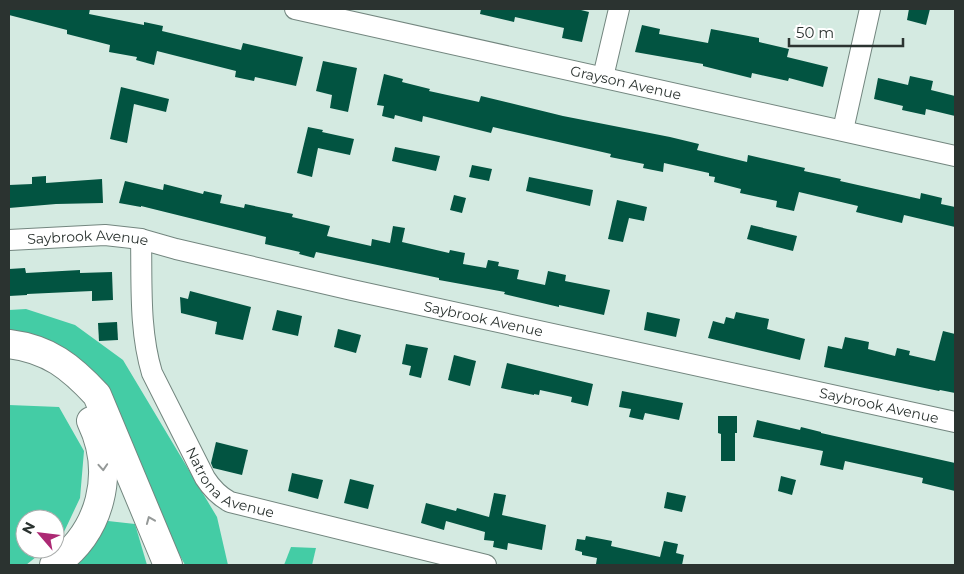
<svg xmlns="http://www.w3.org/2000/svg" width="964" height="574" font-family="Montserrat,sans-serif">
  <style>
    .forest { fill: #44cca5 }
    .building { fill: #025441 }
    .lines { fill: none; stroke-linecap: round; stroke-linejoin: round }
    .minor-casing { stroke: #73867f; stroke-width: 22 }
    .highway-casing { stroke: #73867f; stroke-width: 30 }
    .minor { stroke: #fff; stroke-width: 20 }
    .highway { stroke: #fff; stroke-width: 28 }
    .oneway { stroke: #959998 }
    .labels { text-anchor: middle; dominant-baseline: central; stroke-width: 5; stroke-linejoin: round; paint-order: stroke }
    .street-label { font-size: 14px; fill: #2b3330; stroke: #fff }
  </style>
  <rect width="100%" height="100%" fill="#d4eae1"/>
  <g class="forest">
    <polygon points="26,309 75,325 123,360 217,517 228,565 185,565 154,507 92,377 9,340 9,310"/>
    <polygon points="9,405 59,407 84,451 80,498 63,534 55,541 55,519 25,519 25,549 46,549 26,565 9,565"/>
    <polygon points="108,521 135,524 147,565 76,565"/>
    <polygon points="291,547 316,548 312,565 284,565"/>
  </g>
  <g class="building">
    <polygon points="9,9 90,9 89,14 144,25 144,22 163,26 162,31 241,50 243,43 303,57 296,86 255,77 254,81 235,77 236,71 157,51 154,65 136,60 137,57 109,52 110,45 67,34 67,30 9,15"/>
    <polygon points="481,9 582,9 581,10 589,12 582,42 562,38 564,28 515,17 514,22 480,14"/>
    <polygon points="909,9 930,9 926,25 907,20"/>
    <polygon points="642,25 660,29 659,34 708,43 711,29 759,38 759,42 789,49 787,57 828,67 823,87 789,78 788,81 752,73 751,78 703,66 703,64 635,52"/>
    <polygon points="323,61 357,68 348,112 330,108 332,95 316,91"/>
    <polygon points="384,74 403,79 402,82 430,89 429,91 479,102 481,96 563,116 670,137 699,144 697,150 747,162 748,155 805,168 804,171 841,179 840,181 920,199 921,193 942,198 941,204 955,207 955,227 904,215 902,223 856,212 858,206 799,192 794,211 776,207 777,201 740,193 741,189 714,182 715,177 709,176 709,173 664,163 663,172 643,168 644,164 610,157 611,154 493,127 491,133 423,116 422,122 395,115 394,119 382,116 384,106 377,105"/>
    <polygon points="910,76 933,81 931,90 955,96 955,116 926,109 925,115 902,110 903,106 874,99 878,78 908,85"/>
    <polygon points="121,87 169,99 166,112 134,104 127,143 110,139"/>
    <polygon points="308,127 323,130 322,132 354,139 350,155 318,148 312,177 297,173"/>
    <polygon points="395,147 440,156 436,171 392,161"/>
    <polygon points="472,165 492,169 489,181 469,177"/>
    <polygon points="46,176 46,183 102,179 103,203 56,204 9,208 9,185 32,184 32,177"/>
    <polygon points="529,177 593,190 590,206 526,191"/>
    <polygon points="125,181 163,190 164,184 203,194 204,191 222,195 220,203 244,208 245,204 288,213 293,214 292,217 330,226 327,236 371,246 372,239 390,243 393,226 405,228 402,242 449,253 450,250 465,253 463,264 486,268 488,260 499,262 498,266 519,270 517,279 545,285 548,271 566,275 565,281 610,290 604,315 559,305 559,307 504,294 505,292 439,280 439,278 316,252 314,258 299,254 300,252 265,244 266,237 141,206 141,207 119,203"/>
    <polygon points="454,195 466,198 462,213 450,210"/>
    <polygon points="617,200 647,207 644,221 629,218 623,242 608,239"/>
    <polygon points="751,225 797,236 793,251 747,239"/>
    <polygon points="25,268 26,273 80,270 80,273 112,272 113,300 92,301 92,291 27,294 27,295 9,296 9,269"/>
    <polygon points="190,291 251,307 243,340 215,334 217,322 181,313 180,297 188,299"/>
    <polygon points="277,310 302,316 298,336 272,330"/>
    <polygon points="647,312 680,319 676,337 644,330"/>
    <polygon points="736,312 769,319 767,329 805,339 800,360 708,338 713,321 724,324 726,317 734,319"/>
    <polygon points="117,322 118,340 99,341 98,323"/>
    <polygon points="338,329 361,335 356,353 334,347"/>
    <polygon points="943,331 955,334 955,393 940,390 939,391 824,367 828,346 842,349 845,337 869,342 868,349 895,356 897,348 910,351 909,355 935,361"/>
    <polygon points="406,344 428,348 421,378 409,375 411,366 402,364"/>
    <polygon points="454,355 476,361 470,386 448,380"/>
    <polygon points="507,363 593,384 588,406 571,402 572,397 540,390 539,395 534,394 534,395 501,388"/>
    <polygon points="622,391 683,403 679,420 645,413 643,420 629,417 631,409 619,407"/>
    <polygon points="718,416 737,416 737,433 735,433 735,461 721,461 721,434 718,433"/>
    <polygon points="757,420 800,430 801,427 821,432 821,433 955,463 955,491 922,483 923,478 845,461 843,470 820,465 823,451 753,437"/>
    <polygon points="216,442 248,450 242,475 213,468 211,463"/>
    <polygon points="292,473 323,480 318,499 288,491"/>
    <polygon points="781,476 796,480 792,495 778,491"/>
    <polygon points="350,479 374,485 368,509 344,503"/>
    <polygon points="667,492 686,496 682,512 664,508"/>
    <polygon points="494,493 506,495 502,515 546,525 542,550 508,543 507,550 493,547 494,541 484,540 485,532 446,521 444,530 421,523 426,503 456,511 457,508 489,517"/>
    <polygon points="586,536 612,541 611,546 660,557 664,541 678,544 676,553 684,555 682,565 604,565 596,564 597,558 582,555 582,552 575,550 577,539 585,540"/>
  </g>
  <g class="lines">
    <g class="minor-casing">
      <g id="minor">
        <path id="s1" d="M295,9L955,156"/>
        <polyline points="603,77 619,9"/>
        <polyline points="843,130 870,9"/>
        <path id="s2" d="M141,239C142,283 139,330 152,373L205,478C212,489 219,496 230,502L486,565"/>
        <path id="s3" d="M9,240L105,235L141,239L176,249L352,290L955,422"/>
      </g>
    </g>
    <g class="highway-casing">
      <g id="highway">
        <path d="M9,344C49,349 71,367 97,395L168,565"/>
        <path d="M54,565C101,532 116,473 91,421"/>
      </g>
    </g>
    <use href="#minor" class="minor"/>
    <use href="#highway" class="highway"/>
  </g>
  <defs><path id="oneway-chevron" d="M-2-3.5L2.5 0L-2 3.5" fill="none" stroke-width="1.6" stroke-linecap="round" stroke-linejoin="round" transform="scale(1.25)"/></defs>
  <g class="oneway">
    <use href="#oneway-chevron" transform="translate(103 467) rotate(86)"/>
    <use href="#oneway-chevron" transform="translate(150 520) rotate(-112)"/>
  </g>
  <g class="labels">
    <g class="street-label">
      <text stroke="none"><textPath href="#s1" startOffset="339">Grayson Avenue</textPath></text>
      <text stroke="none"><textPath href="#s3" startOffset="79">Saybrook Avenue</textPath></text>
      <text stroke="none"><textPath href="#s3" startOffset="484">Saybrook Avenue</textPath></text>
      <text stroke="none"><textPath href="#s3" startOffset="889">Saybrook Avenue</textPath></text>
      <text stroke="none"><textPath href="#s2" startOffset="276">Natrona Avenue</textPath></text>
    </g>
  </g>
  <rect width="964" height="574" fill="none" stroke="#2b3330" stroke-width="20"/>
  <g transform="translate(40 534) rotate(298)"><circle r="24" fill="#ffffff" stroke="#aaadac"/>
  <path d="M0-4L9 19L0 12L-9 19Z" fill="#ac2974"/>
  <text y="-8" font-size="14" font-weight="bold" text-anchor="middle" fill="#2b3330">N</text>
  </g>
  <path d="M789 38v8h114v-8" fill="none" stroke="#2b3330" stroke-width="2.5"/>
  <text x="796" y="38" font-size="15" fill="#2b3330" stroke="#ffffff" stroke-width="4" paint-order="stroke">50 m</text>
</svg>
